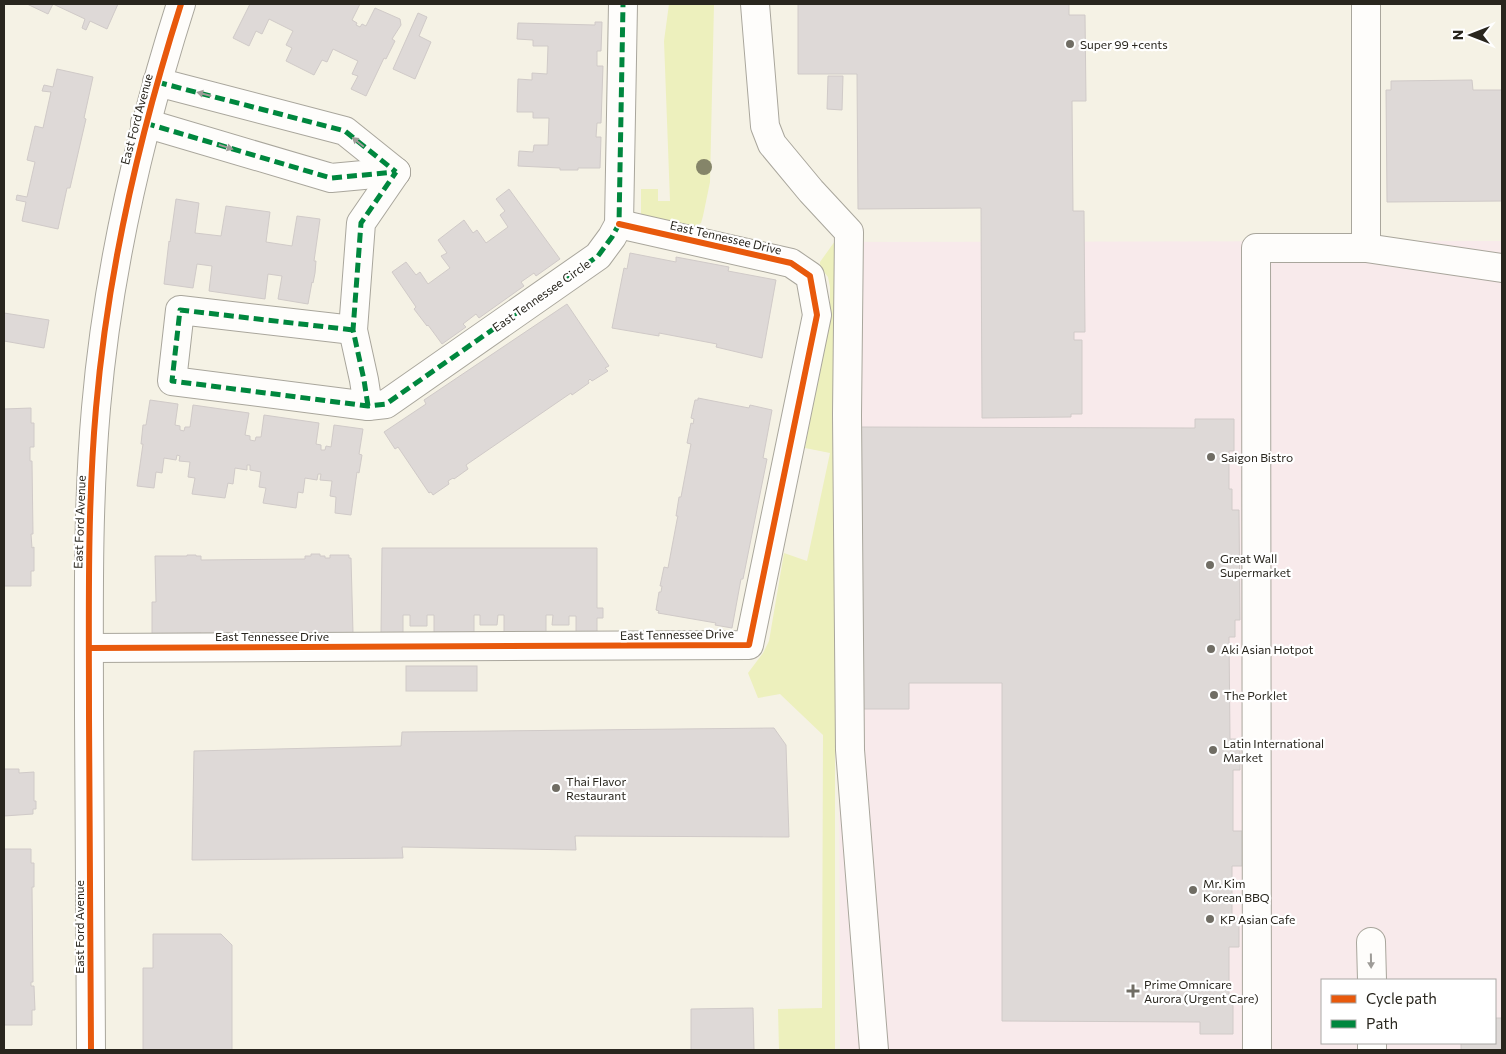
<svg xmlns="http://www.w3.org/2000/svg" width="1506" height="1054" font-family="Commissioner,sans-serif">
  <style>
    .commercial { fill: #f8eaeb; fill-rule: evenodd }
    .green { fill: #edf0bd }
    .building { fill: #ded9d7; stroke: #d0cac8 }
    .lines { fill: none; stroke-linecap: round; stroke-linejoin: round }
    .minor-casing { stroke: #a9a69c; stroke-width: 30 }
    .minor { stroke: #fefdfb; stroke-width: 28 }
    .quiet { stroke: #00873e; stroke-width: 5; stroke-dasharray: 10 5; stroke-linecap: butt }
    .cycleway-casing { stroke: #fff; stroke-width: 9 }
    .cycleway { stroke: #e8590c; stroke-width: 6 }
    .tree { fill: #858569 }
    .oneway { fill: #9e9c98 }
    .poi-dot { fill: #706d64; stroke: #fff; stroke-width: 2 }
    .labels { text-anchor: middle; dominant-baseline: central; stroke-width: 4.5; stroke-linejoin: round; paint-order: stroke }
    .poi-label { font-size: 12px; fill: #29261e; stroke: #fff; text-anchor: start }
    .street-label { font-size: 12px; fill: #29261e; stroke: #fff }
  </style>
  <rect width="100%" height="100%" fill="#f5f2e5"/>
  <path class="commercial" d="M1502,241V1050H840L837,242ZM1322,980H1495V1043H1322Z"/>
  <g class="green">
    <polygon points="669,4 714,4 710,182 703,216 701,223 695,227 641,222 641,189 658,189 658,201 670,201 664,41"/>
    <polygon points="835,241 835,1050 779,1050 778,1009 822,1008 823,735 780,694 758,698 748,673 763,653 769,641 784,553 807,561 830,453 805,448 830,307 830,287 828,277 820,267 820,262"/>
  </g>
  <g class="building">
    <polygon points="27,4 118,4 107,29 90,21 86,30 82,28 85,19 53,4 48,14"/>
    <polygon points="250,4 360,4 352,20 357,23 356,25 360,27 362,24 366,26 375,8 400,19 401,25 392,39 395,41 386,59 384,58 366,96 351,89 358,76 352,74 358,61 333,49 327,62 322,60 314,75 286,61 292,48 286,45 293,31 269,19 262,34 256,31 249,46 233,38"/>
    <polygon points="798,4 1069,4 1069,15 1085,15 1086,101 1072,101 1073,211 1084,211 1085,332 1074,332 1074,340 1082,340 1082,414 1071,414 1071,417 982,418 981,208 858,209 857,74 798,74"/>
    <polygon points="418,13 427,17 419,36 431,42 415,79 393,69"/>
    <polygon points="595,22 602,22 601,51 597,51 597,66 603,66 601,123 597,123 596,137 601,137 600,168 578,168 578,170 560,170 560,168 518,166 519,151 533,152 534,145 548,145 549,118 533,118 533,112 517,112 518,79 532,80 532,73 547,74 548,46 533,46 533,40 517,39 518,23 595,25"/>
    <polygon points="57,69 93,77 84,118 86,119 70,188 67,188 58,229 22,221 26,202 16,200 17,195 27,197 35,162 27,160 35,126 43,128 51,92 42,91 44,85 53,87"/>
    <polygon points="828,76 843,76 842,110 827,109"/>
    <polygon points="1472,80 1473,90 1502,90 1502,201 1387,202 1386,90 1391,90 1391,81"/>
    <polygon points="509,189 560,259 536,276 534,273 521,282 524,286 479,318 476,314 463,324 466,327 442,344 428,325 427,326 414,309 416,307 392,272 406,262 416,275 420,272 428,284 450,268 441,256 447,253 438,240 464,220 473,233 477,230 486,243 508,227 500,215 505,211 496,199"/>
    <polygon points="176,199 199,203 195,233 221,236 226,206 270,212 266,242 292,246 297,216 320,219 314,261 316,261 315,273 313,283 312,282 308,304 278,299 282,276 268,274 265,299 209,291 212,266 197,264 193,288 164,284 169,241 170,242"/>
    <polygon points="630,253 676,262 676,257 729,267 728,271 776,280 762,358 716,347 717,344 659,333 659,336 612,328 624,268 627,269"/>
    <polygon points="567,304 609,366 605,368 608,371 592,381 590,379 588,381 589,383 572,395 571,393 466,465 468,469 454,479 453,478 448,481 449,484 433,495 431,492 429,493 398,447 395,449 384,432 426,404 424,400"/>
    <polygon points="4,313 49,320 44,348 4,341"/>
    <polygon points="698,398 749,408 750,405 772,410 763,458 767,459 743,579 741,579 732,628 715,625 716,623 658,613 659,611 656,610 659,592 661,592 662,586 660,586 664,567 668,568 677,520 678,516 676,516 679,497 681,497 691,444 687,443 691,423 693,424 694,419 691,418 695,400 698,400"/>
    <polygon points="150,400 178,404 175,425 180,426 180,430 184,431 185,427 190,427 193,405 249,413 245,435 250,436 250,440 255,441 256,437 261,437 264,415 319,423 316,444 321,445 321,450 325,450 326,446 331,447 334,425 363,429 359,454 362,455 359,473 357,472 351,515 335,513 336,497 330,496 332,481 320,480 321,474 318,474 317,480 305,478 303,493 298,492 296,508 263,503 266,488 259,487 261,472 250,470 250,465 247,465 247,470 235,468 233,484 228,483 225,498 192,494 195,478 188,477 190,462 179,461 180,456 177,455 176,460 164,458 162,473 156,472 154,488 137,486 143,444 141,444 143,425 146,425"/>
    <polygon points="31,408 31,423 34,423 34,447 30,447 30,461 32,461 33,534 31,534 32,548 34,547 34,571 31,571 31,586 4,586 4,409"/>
    <polygon points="1195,419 1234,419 1234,451 1229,451 1229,489 1232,489 1232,510 1239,510 1240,620 1235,620 1235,637 1229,637 1230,739 1240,739 1240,770 1233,770 1233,831 1242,831 1242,866 1232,866 1232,918 1239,918 1239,947 1229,947 1229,1002 1233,1002 1233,1034 1200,1034 1200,1022 1002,1021 1002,683 909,683 909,709 861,709 861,427 1195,428"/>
    <polygon points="382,548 597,548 597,608 603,608 603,618 597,618 597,633 576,632 576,616 569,616 569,625 552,625 553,615 546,615 546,633 504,633 504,615 498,615 497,625 480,625 480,615 474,615 474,633 434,633 434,615 427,615 427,626 410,626 410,615 403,615 403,633 381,633"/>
    <polygon points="311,554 320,554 320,556 325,556 325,558 330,558 330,555 349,555 349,558 351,558 353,633 201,637 201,633 152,634 152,602 156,602 155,556 187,556 187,555 196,555 196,556 201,556 201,560 305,559 305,556 311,556"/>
    <rect x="406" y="666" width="71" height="25"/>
    <polygon points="774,728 786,745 789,837 575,836 576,850 402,847 403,858 192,860 194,751 401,746 402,732"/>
    <polygon points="4,769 19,769 19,773 34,772 34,801 36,801 36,809 33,809 33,814 4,816"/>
    <polygon points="4,849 31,849 31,863 34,863 34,887 32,887 33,982 31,982 31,986 34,986 35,1010 32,1010 32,1025 4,1025"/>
    <polygon points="153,934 221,934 232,945 232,1050 143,1050 143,968 153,968"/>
    <polygon points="753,1008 754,1050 691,1050 691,1009"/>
    <polygon points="1495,1018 1502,1018 1502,1050 1461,1050 1461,1043 1495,1043"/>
  </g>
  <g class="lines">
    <g class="minor-casing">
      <g id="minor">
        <polyline points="755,4 765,126 772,144 811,191 849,232 847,415 850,750 874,1050"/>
        <polyline points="1366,4 1366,248"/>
        <polyline points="157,82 345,131 396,172"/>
        <polyline points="145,123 331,178 396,172"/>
        <polyline points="353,330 180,310 172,381 368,406 386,404 598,256 612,237 619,224 623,4"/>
        <polyline points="368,406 364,380 353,330 361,223 396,172"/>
        <polyline points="89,648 749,645 817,315 810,276 791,263 619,224"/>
        <polyline points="1371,942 1372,980"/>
        <polyline points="1372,1043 1372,1050"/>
        <path d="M91,1050C90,939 90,827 89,716C89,613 87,510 96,408C108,269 139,136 181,4"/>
        <polyline points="1257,1050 1256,248 1366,248 1502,268"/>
      </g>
    </g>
    <use href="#minor" class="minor"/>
    <g class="quiet">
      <polyline points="157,82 345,131 396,172"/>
      <polyline points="145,123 331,178 396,172"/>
      <polyline points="353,330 180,310 172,381 368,406 386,404 598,256 612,237 619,224 623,4"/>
      <polyline points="368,406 364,380 353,330 361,223 396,172"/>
    </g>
    <g class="cycleway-casing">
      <g id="cycleway">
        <polyline points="89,648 749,645 817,315 810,276 791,263 619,224"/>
        <path d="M91,1050C90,939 90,827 89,716C89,613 87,510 96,408C108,269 139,136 181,4"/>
      </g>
    </g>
    <use href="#cycleway" class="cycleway"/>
  </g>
  <circle class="tree" cx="704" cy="167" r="8"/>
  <defs><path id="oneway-solid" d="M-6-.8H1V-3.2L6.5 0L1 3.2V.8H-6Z" transform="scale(1.25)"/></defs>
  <g class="oneway">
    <use href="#oneway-solid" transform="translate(204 94) rotate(-165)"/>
    <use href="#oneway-solid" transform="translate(358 142) rotate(-141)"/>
    <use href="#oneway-solid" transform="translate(226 147) rotate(17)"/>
    <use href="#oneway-solid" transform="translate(1371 961) rotate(89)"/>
  </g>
  <g class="poi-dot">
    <circle cx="1070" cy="44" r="5"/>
    <circle cx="1211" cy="457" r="5"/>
    <circle cx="1210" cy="565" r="5"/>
    <circle cx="1211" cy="649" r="5"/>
    <circle cx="1214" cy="695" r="5"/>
    <circle cx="1213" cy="750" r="5"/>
    <circle cx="556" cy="788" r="5"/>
    <circle cx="1193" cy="890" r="5"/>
    <circle cx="1210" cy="919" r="5"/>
    <path d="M1130.5 983.5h5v5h5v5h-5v5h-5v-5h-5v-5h5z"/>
  </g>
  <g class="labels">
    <g class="poi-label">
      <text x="1080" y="44">Super 99 +cents</text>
      <text x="1221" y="457">Saigon Bistro</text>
      <text x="1220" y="558">Great Wall<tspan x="1220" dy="14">Supermarket</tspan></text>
      <text x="1221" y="649">Aki Asian Hotpot</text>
      <text x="1224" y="695">The Porklet</text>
      <text x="1223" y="743">Latin International<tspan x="1223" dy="14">Market</tspan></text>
      <text x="566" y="781">Thai Flavor<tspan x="566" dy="14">Restaurant</tspan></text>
      <text x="1203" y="883">Mr. Kim<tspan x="1203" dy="14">Korean BBQ</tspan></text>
      <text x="1220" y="919">KP Asian Cafe</text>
      <text x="1144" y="984">Prime Omnicare<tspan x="1144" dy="14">Aurora (Urgent Care)</tspan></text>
    </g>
    <g class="street-label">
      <text transform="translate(136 119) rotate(-75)">East Ford Avenue</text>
      <text transform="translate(726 237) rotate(13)">East Tennessee Drive</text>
      <text transform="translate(541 295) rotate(-35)">East Tennessee Circle</text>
      <text transform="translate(79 522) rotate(-88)">East Ford Avenue</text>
      <text transform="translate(677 634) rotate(-1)">East Tennessee Drive</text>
      <text x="272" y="636">East Tennessee Drive</text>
      <text transform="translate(79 927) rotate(-90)">East Ford Avenue</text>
    </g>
  </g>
  <rect width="1506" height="1054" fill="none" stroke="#29261e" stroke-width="10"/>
  <rect x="1321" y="979" width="175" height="65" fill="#ffffff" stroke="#a9a8a5"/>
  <rect x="1331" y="995" width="25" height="8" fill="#e8590c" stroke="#a9a8a5"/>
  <text x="1366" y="1004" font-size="15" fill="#29261e">Cycle path</text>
  <rect x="1331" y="1020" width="25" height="8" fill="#00873e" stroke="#a9a8a5"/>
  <text x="1366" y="1029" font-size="15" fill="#29261e">Path</text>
  <g transform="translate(1471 35) rotate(270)" stroke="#ffffff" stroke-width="4" paint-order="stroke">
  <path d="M0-4L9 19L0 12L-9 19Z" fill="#29261e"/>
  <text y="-8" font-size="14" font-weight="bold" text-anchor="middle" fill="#29261e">N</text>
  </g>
</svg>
